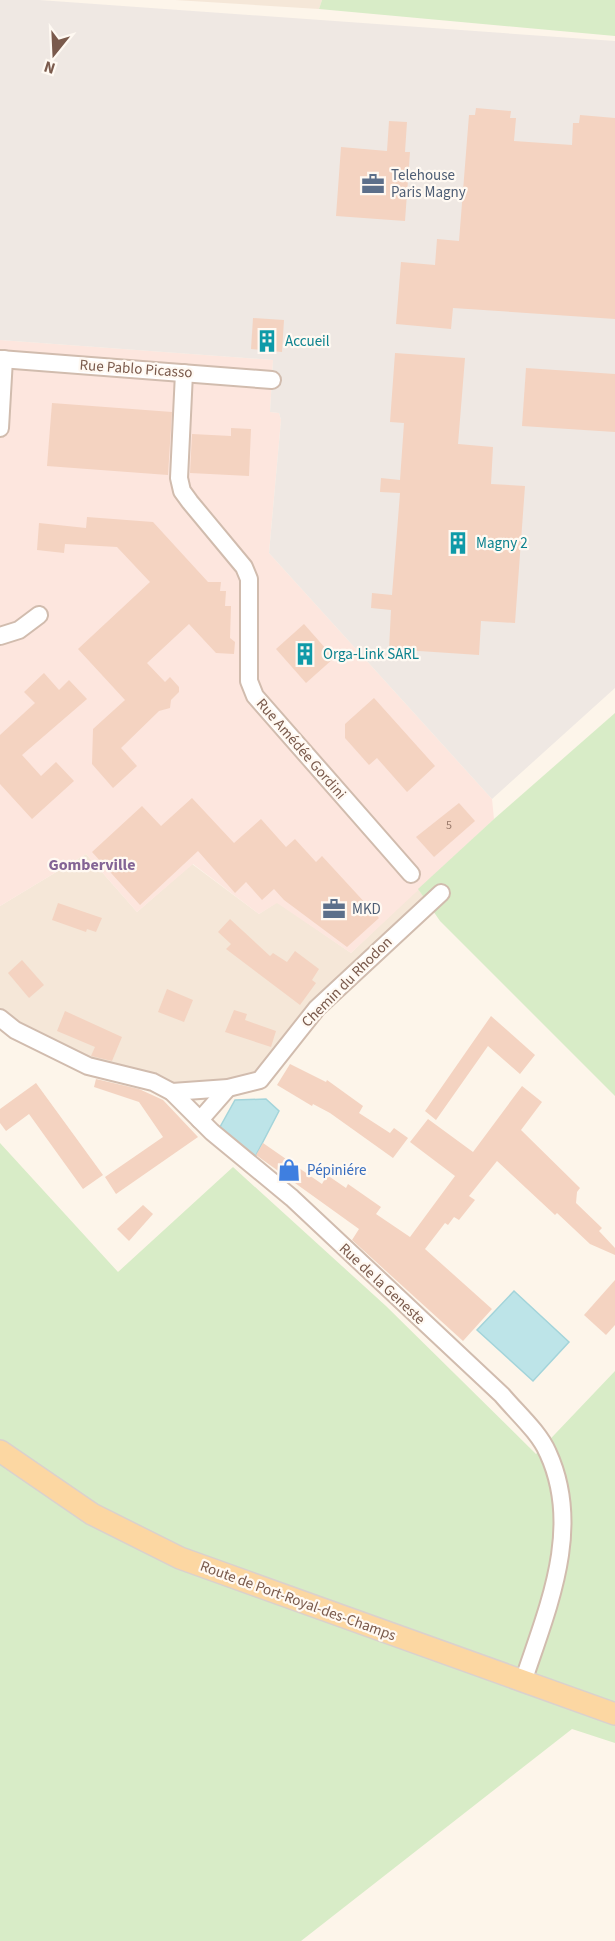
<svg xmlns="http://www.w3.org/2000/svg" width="615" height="1941" font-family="'Source Sans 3',sans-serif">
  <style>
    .residential { fill: #f5e7d8 }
    .commercial { fill: #fde6de }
    .industrial { fill: #efe8e3 }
    .green { fill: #d8ecc7 }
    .water { fill: #bde4e8; stroke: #a3d4da; stroke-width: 1.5 }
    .building { fill: #f4d3c1 }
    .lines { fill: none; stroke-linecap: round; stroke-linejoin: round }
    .minor-casing { stroke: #d1bcae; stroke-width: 20 }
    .major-casing { stroke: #dad1cd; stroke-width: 24 }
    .minor { stroke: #fff; stroke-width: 16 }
    .major { stroke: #fcd7a2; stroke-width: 21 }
    .labels { text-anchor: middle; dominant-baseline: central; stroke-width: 4.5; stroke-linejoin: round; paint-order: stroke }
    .number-label { font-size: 12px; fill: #987869 }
    .service-label { font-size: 15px; fill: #4e5e75; stroke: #fff9f2; text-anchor: start }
    .culture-label { font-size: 15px; fill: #0d838f; stroke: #fff9f2; text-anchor: start }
    .street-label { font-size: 15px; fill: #7a5a4c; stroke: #fff9f2 }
    .shop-label { font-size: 15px; fill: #366cbe; stroke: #fff9f2; text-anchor: start }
    .neighbourhood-label { font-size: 16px; font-weight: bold; fill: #836495; stroke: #fff9f2 }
  </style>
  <rect width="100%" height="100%" fill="#fdf5ea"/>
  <g class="residential">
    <polygon points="175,0 322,0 319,9"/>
    <polygon points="86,854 137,912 192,864 259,914 277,902 351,953 418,889 430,906 346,990 261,1087 228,1095 95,1072 0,1023 0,906"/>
  </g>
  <polygon class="commercial" points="0,340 273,360 270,412 279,413 281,420 269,553 492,799 494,819 351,953 277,903 259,914 193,864 137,912 86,854 0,906"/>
  <polygon class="industrial" points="0,0 39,0 615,41 615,688 492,799 269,553 281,420 279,413 270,412 273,360 0,340"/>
  <g class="green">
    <polygon points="322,0 615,0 615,36 319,9"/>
    <polygon points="615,713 615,1096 440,921 418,889 494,819"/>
    <polygon points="0,1143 118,1272 233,1167 386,1306 536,1454 615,1371 615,1743 572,1729 301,1941 0,1941"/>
  </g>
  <g class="water">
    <polygon points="266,1099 279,1111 255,1157 220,1127 235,1100"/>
    <polygon points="514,1291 569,1342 533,1381 477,1330"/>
  </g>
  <g class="building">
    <polygon points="476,108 511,111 510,118 516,118 514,141 572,145 573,123 579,123 580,115 615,118 615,319 453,308 451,329 396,324 401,262 435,265 437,239 459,241 469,115 475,115"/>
    <polygon points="389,121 407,122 405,152 410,152 405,221 336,216 341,147 387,151"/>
    <polygon points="253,318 284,320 282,352 251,349"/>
    <polygon points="395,353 465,358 458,444 493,447 491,484 525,486 515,623 481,621 479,655 389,649 391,610 371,608 372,593 392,595 400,493 380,492 381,478 400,480 404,423 390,422"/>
    <polygon points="526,368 615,374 615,432 522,426"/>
    <polygon points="52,403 172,412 168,475 47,466"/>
    <polygon points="231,428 251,429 249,476 190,473 192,434 231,436"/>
    <polygon points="87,517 153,522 208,582 221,582 220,591 226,591 225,606 231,606 230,638 235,642 234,654 216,653 189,624 147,663 165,682 170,677 179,687 179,692 171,700 170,708 159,711 121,748 137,766 113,788 92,764 93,729 125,700 78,649 150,582 117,547 65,544 64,553 37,550 39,523 86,528"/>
    <polygon points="304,624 334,658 306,683 276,649"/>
    <polygon points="44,673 59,690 69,680 87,699 22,755 41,776 56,762 74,781 32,819 0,784 0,735 35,703 24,692"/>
    <polygon points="374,698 435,766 407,792 377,758 369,765 345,738 345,724"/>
    <polygon points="192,798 234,843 261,819 286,847 295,839 316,862 322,856 379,918 347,947 284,900 274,889 262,900 246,882 235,893 198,851 140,905 92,852 142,806 161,826"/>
    <polygon points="459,803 475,821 434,857 416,837"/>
    <polygon points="58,903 102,918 96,932 87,929 86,932 52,920"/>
    <polygon points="230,919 270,956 273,953 287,962 295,951 319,969 312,980 316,983 300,1005 226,949 231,944 218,932"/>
    <polygon points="22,960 44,985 29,998 8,973"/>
    <polygon points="167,989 193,1000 184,1022 158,1012"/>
    <polygon points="234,1010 247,1014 245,1020 276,1031 271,1047 225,1032"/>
    <polygon points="65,1011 122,1037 112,1061 91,1056 95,1047 57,1031"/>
    <polygon points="491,1016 535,1055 520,1074 488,1046 436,1120 425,1111"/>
    <polygon points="290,1064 326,1082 327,1080 363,1106 359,1113 390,1133 394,1128 408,1138 393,1158 330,1113 313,1104 312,1106 277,1085"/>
    <polygon points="96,1079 139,1089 163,1100 198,1137 116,1194 105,1177 163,1137 139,1102 94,1087"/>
    <polygon points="36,1083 103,1175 83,1189 29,1114 6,1131 0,1123 0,1109"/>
    <polygon points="522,1086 542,1102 521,1130 580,1188 577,1192 576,1203 602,1228 599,1231 615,1248 615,1255 590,1244 557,1213 555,1215 497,1161 469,1196 475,1200 459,1220 454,1217 448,1225 445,1223 425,1249 492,1309 463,1341 352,1240 359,1229 256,1155 263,1143 322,1184 327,1175 346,1188 348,1184 381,1207 376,1214 410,1237 455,1176 410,1142 428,1119 473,1152"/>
    <polygon points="143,1205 153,1214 129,1241 117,1229"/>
    <polygon points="615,1280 615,1325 606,1335 584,1315"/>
  </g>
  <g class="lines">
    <g class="minor-casing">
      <g id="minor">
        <polyline points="0,359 272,380"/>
        <polyline points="184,373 179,478 182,491 190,502 244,567 249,579 249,681 255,696 411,874"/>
        <polyline points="0,428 4,359"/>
        <polyline points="0,636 19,630 39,615"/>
        <path d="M0,1018L15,1030L88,1066L153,1082L172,1092L212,1132L292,1198L502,1395C517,1413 539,1432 548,1453C583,1529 547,1609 523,1682"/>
        <polyline points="172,1092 228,1088 260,1080 317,1008 441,893"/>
        <polyline points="200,1120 228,1088"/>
      </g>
    </g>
    <g class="major-casing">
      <polyline id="major" points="0,1451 92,1514 180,1558 615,1714"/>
    </g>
    <use href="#minor" class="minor"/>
    <use href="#major" class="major"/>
  </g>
  <defs>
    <g id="office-bare" transform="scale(1.8)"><path d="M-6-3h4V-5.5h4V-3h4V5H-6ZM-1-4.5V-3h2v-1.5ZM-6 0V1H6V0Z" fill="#5c6f8a" stroke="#fff9f2" stroke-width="2.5" paint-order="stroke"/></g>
    <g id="building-bare" transform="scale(1.8)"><path d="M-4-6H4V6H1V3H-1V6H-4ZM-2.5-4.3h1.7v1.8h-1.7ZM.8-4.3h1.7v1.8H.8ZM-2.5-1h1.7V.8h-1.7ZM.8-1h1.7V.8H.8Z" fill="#0f9aa8" stroke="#fff9f2" stroke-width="2.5" paint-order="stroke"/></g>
    <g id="shop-bare" transform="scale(1.8)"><path d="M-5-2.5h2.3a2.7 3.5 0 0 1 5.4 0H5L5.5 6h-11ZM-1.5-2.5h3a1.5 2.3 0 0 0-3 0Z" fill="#3f7fe0" stroke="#fff9f2" stroke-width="2.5" paint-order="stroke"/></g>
  </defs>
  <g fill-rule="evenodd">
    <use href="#office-bare" x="373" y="184"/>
    <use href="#building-bare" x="267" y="341"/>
    <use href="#building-bare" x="458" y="543"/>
    <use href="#building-bare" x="305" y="654"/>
    <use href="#office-bare" x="334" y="909"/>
    <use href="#shop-bare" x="289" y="1170"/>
  </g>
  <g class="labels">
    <g class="number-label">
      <text x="449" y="825">5</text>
    </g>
    <g class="service-label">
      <text x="391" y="175">Telehouse<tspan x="391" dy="17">Paris Magny</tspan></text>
      <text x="352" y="909">MKD</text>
    </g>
    <g class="culture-label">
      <text x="285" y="341">Accueil</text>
      <text x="476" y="543">Magny 2</text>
      <text x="323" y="654">Orga-Link SARL</text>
    </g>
    <g class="street-label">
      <text transform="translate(136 369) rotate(4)">Rue Pablo Picasso</text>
      <text transform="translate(301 749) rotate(49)">Rue Amédée Gordini</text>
      <text transform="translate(347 982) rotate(-45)">Chemin du Rhodon</text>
      <text transform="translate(382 1284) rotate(43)">Rue de la Geneste</text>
      <text transform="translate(298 1601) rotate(20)">Route de Port-Royal-des-Champs</text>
    </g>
    <g class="shop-label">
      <text x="307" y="1170">Pépiniére</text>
    </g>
    <g class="neighbourhood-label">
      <text x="92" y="865">Gomberville</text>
    </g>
  </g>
  <g transform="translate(54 54) rotate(198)" stroke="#fff9f2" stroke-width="4.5" paint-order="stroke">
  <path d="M0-4.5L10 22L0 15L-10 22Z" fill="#7a5a4c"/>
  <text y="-9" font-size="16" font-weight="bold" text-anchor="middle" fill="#7a5a4c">N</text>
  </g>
</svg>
